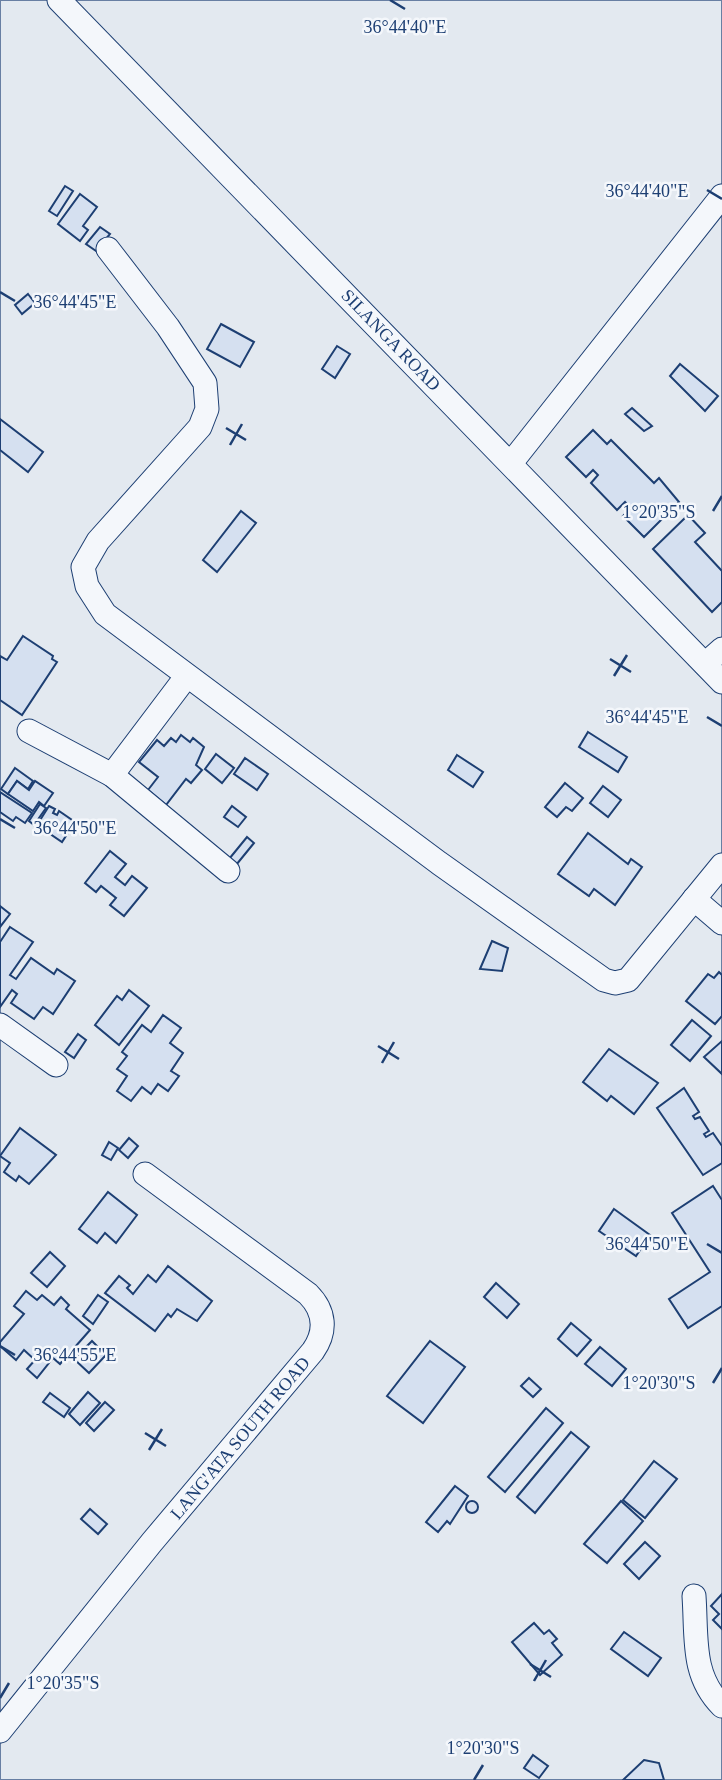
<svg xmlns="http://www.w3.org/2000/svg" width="722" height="1780" font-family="'Times New Roman',serif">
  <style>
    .green { fill: #e3e9f0; stroke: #687fa3; stroke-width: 2 }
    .building { fill: #d5e0f0; stroke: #1d3f73; stroke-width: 2 }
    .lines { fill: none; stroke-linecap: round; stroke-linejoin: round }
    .minor-casing { stroke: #1d3f73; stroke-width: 25 }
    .minor { stroke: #f4f7fb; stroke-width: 23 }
    .ticks { fill: none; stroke: #1d3f73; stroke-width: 2.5 }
    .labels { text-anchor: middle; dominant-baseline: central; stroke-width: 5; stroke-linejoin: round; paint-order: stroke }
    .street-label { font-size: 18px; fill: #1d3f73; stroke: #f4f7fb }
    .ticks-label { font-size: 18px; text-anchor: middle; fill: #1d3f73; stroke: #f4f7fb; stroke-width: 5; stroke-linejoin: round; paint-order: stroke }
  </style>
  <rect width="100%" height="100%" fill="#f4f7fb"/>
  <rect class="green" x="0" y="0" width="722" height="1780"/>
  <g class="building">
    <polygon points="65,186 73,191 57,216 49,211"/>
    <polygon points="80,194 97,207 83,226 88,230 80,241 58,224"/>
    <polygon points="100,227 110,234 96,251 86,244"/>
    <polygon points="28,294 35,303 22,314 15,305"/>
    <polygon points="221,324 254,342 240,367 207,349"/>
    <polygon points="337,346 350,354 335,378 322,369"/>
    <polygon points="680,364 718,396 705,411 670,376"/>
    <polygon points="632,408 652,426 644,431 625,414"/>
    <polygon points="0,419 43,452 28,472 0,450"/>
    <polygon points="593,430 607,444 611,440 654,483 659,478 679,502 644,537 623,516 631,508 625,502 617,510 591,483 598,475 593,470 586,477 566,457"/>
    <polygon points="241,511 256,523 217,572 203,560"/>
    <polygon points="688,515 705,533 695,542 722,571 722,602 712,612 653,549"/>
    <polygon points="23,636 53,656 52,659 57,662 22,715 0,700 0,656 7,660"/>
    <polygon points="588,732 627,757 618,772 579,747"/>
    <polygon points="181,735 190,742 193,738 204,747 196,765 202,770 191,783 186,779 166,805 148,790 158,777 139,762 157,740 164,746 171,738 176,742"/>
    <polygon points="216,754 234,768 222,783 205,769"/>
    <polygon points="457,755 483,772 473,787 448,770"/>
    <polygon points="245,758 268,774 257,790 234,774"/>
    <polygon points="15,768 33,781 28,789 17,781 8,794 1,789"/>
    <polygon points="17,781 29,790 35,781 53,793 44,806 39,802 33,811 8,794"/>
    <polygon points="565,783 583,798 572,811 566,807 557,817 545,807"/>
    <polygon points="603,786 621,800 608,817 590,803"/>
    <polygon points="0,792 32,813 25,823 16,817 13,821 0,812"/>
    <polygon points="40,804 46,808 34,825 29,821"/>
    <polygon points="49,806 55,809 53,813 57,815 59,811 75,822 62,842 37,825"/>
    <polygon points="232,806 246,817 238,827 224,817"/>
    <polygon points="588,833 628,864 631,859 642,867 615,905 594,889 589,896 558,874"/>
    <polygon points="247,837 254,843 232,870 225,864"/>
    <polygon points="110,851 126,864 115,877 125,885 132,876 147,888 124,916 110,905 116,898 101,886 96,892 85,883"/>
    <polygon points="0,906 10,914 0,927"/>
    <polygon points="10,927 33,942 10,975 16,979 31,958 54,974 57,969 75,981 53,1014 43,1007 34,1019 11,1003 17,994 12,990 0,1007 0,942"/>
    <polygon points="492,941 508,948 502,971 480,969"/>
    <polygon points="719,972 722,975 722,1016 715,1024 686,1001 708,974 714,978"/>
    <polygon points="129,990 149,1006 119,1045 95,1025 117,996 122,1000"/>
    <polygon points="163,1015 181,1028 170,1043 183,1053 171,1071 179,1076 168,1091 158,1084 151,1094 142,1087 131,1101 117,1091 127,1076 117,1069 127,1056 122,1052 142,1025 151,1032"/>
    <polygon points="692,1020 711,1036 690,1061 671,1045"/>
    <polygon points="78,1034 86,1040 74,1058 65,1052"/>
    <polygon points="722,1041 722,1074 704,1057"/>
    <polygon points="609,1049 658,1083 634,1114 611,1096 607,1101 583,1082"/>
    <polygon points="684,1088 699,1112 693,1116 695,1119 700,1117 709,1131 704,1134 706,1137 713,1133 722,1146 722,1163 703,1175 657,1108"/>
    <polygon points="20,1128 56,1155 29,1184 19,1176 16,1181 4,1172 10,1163 0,1156"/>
    <polygon points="129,1138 138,1146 128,1158 119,1150"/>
    <polygon points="109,1142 118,1148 111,1160 102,1155"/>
    <polygon points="713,1186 722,1200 722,1306 688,1328 669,1299 710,1272 672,1213"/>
    <polygon points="108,1192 137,1215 116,1243 105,1233 97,1243 79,1229"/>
    <polygon points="614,1209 650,1235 636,1256 599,1231"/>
    <polygon points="50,1252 65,1266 47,1287 31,1273"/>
    <polygon points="168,1266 212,1301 197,1321 177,1309 171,1317 168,1314 155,1331 105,1293 119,1276 130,1285 127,1288 133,1294 148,1275 156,1282"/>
    <polygon points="496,1283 519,1304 507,1318 484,1297"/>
    <polygon points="26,1291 37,1300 42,1295 54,1305 61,1297 69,1305 66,1309 90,1330 60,1364 53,1358 37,1378 27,1369 35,1360 24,1350 16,1360 0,1346 0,1342 24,1314 14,1306"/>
    <polygon points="98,1295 108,1302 93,1324 83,1316"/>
    <polygon points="571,1323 591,1340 577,1356 558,1339"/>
    <polygon points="92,1341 106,1355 89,1373 74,1359"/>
    <polygon points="430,1341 465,1367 423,1423 387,1396"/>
    <polygon points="600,1347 626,1369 612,1386 585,1364"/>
    <polygon points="529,1378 541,1389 533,1397 521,1386"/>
    <polygon points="88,1392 100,1403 80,1425 69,1414"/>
    <polygon points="50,1393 70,1408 64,1417 43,1402"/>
    <polygon points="105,1402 114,1410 94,1431 86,1423"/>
    <polygon points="546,1408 563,1423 505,1492 488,1477"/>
    <polygon points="571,1432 589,1447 535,1513 517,1497"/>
    <polygon points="654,1461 677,1479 645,1518 623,1500"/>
    <polygon points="455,1486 468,1496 450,1524 447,1521 438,1532 426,1522"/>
    <polygon points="621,1501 643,1521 607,1563 584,1544"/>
    <circle cx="472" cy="1507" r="6"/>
    <polygon points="90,1509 107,1524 98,1534 81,1519"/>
    <polygon points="645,1542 660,1556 639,1579 624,1564"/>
    <polygon points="722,1594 722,1629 713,1620 719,1614 711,1606"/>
    <polygon points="534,1623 544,1634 549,1630 557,1639 552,1643 562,1655 540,1675 512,1642"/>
    <polygon points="624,1632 661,1658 648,1676 611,1649"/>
    <polygon points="533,1755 548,1766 539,1778 524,1768"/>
    <polygon points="644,1760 659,1763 664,1780 623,1780"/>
  </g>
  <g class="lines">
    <g class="minor-casing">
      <g id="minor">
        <polyline points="59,0 722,682"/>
        <polyline points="108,249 168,327 205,383 207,409 200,427 98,541 83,567 87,586 105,614 439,863 604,980 615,983 628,980 722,865"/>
        <polyline points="511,463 722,196"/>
        <polyline points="705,664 722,649"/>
        <polyline points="29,731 112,775 228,871"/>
        <polyline points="112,775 186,677"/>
        <polyline points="694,899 722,923"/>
        <polyline points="0,1025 56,1065"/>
        <path d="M694,1596C697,1638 691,1675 722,1706"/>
        <path d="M0,1731L152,1542L313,1351C327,1331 325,1311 308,1294L145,1174"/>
      </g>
    </g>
    <use href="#minor" class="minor"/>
  </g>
  <path class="ticks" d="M390,0L405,9M707,190L722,199M0,292L15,301M226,428L246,440M230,445L242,424M713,511L722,496M610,659L631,672M614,676L627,655M707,717L722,726M0,819L15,828M378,1046L399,1059M382,1063L394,1042M707,1244L722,1253M0,1346L15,1355M713,1383L722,1368M145,1433L166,1446M149,1450L162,1429M530,1664L551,1677M534,1681L546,1660M0,1698L9,1683M474,1780L483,1765"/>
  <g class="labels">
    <g class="street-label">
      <text transform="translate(391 340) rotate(46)">SILANGA ROAD</text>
      <text transform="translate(240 1438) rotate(-50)">LANG'ATA SOUTH ROAD</text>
    </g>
  </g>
  <g class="ticks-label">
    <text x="405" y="33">36°44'40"E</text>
    <text x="647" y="197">36°44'40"E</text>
    <text x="75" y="308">36°44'45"E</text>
    <text x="659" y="518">1°20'35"S</text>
    <text x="647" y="723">36°44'45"E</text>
    <text x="75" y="834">36°44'50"E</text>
    <text x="647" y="1250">36°44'50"E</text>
    <text x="75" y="1361">36°44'55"E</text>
    <text x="659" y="1389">1°20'30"S</text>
    <text x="63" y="1689">1°20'35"S</text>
    <text x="483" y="1754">1°20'30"S</text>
  </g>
</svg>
